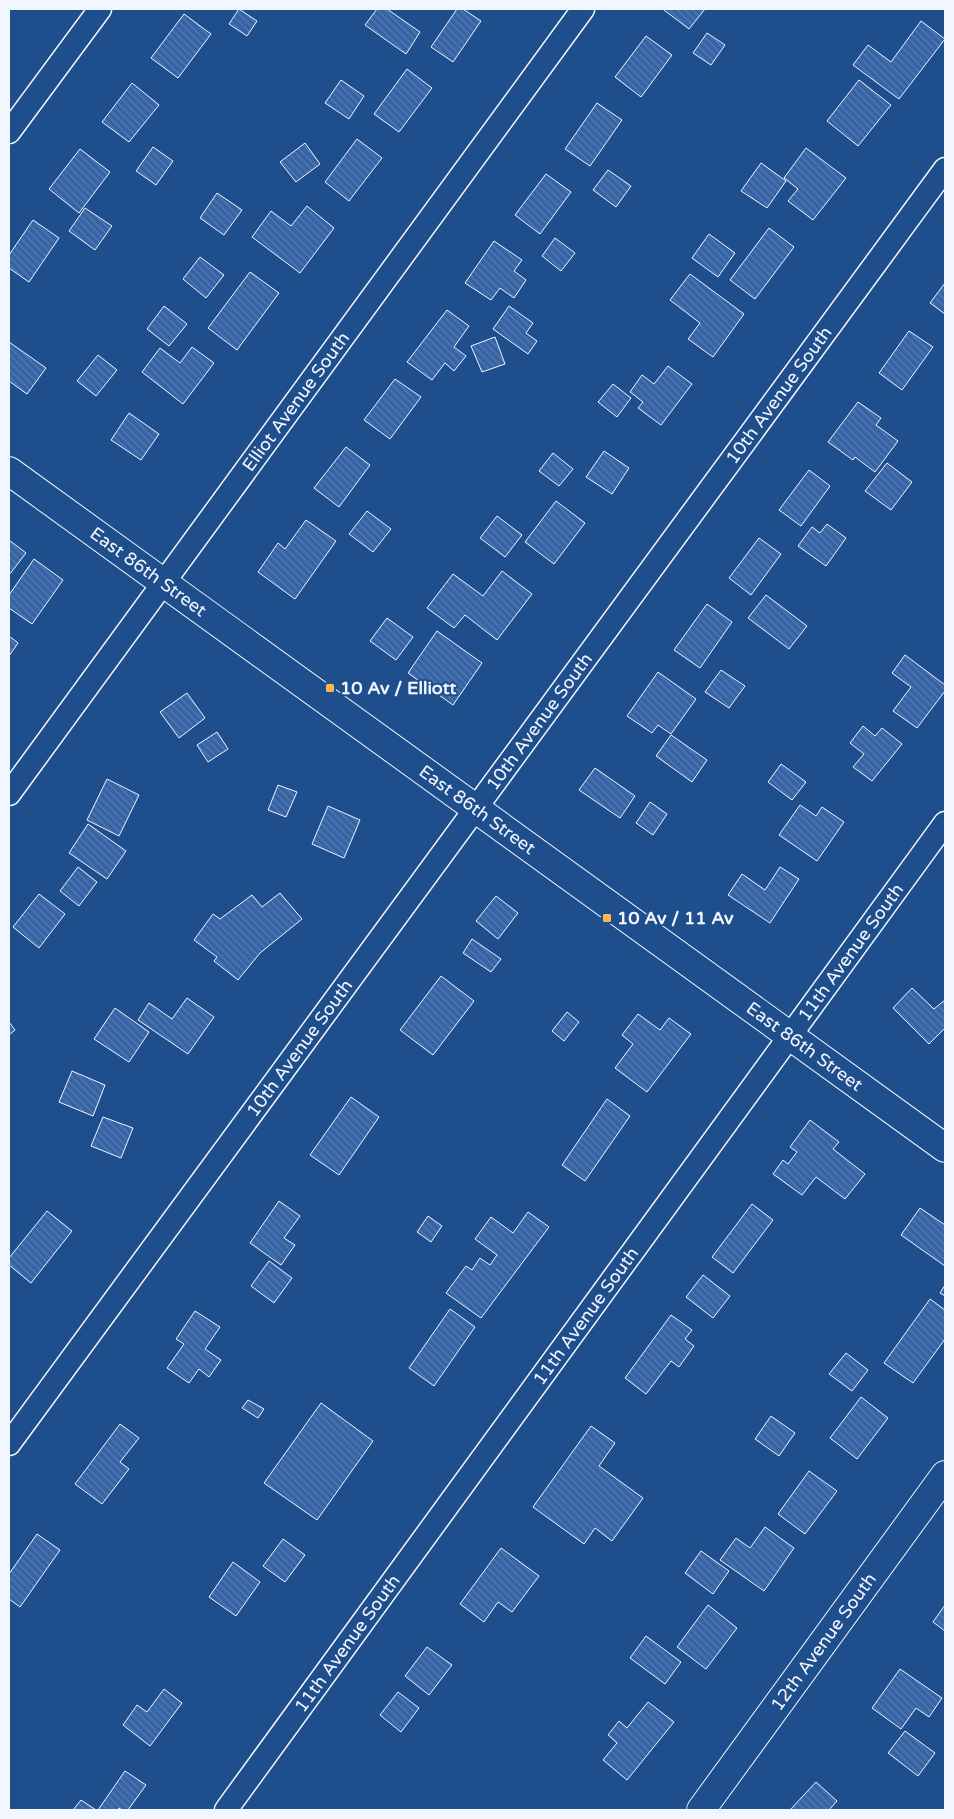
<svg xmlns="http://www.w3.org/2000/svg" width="954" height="1819" font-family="'Varela Round',sans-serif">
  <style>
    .building { fill: url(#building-back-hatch); stroke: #f2f6ff }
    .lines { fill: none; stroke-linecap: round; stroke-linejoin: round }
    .minor-casing { stroke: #f2f6ff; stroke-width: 25 }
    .tertiary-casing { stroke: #f2f6ff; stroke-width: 30 }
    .minor { stroke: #1f4e8c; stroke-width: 22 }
    .tertiary { stroke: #1f4e8c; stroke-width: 28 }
    .poi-dot { fill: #ffb74d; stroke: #1f4e8c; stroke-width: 2 }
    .labels { text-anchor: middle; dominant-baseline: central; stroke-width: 4; stroke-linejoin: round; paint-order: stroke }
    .street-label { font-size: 18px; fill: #f2f6ff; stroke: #1f4e8c }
    .poi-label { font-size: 18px; font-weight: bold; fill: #f2f6ff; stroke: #1f4e8c; text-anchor: start }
  </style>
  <defs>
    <pattern id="building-back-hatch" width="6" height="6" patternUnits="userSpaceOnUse" patternTransform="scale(1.25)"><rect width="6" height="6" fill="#3563a3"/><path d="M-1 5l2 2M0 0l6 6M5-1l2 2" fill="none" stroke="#537ab1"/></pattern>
  </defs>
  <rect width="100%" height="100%" fill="#1f4e8c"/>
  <g class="building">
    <polygon points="239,9 257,21 247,36 229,24"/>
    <polygon points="377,9 387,9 420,32 406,54 365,25"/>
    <polygon points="457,9 463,9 481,21 453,62 431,47"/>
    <polygon points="665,9 705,9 689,29 664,10"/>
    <polygon points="184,14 211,34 178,78 151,58"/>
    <polygon points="921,21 945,39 899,99 853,65 868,45 891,62"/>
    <polygon points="707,33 725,45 711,65 693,53"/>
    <polygon points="646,36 672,55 641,97 615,77"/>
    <polygon points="407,69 432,88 399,132 374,114"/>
    <polygon points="341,80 364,96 349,119 325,103"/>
    <polygon points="859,80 891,105 858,146 827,121"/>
    <polygon points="132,83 159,105 129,142 102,122"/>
    <polygon points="597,103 622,120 590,166 565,149"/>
    <polygon points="357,139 382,158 349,201 325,182"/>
    <polygon points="305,143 320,164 296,182 280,162"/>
    <polygon points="153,147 173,161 156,185 136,171"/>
    <polygon points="806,148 846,178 813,220 788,201 798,189 784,178"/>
    <polygon points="80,149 110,172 79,213 49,189"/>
    <polygon points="761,163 786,181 767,208 741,191"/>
    <polygon points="608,170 631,186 616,207 593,190"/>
    <polygon points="546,174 571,192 540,234 515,215"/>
    <polygon points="217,193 242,210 224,235 200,218"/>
    <polygon points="307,206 334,228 300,273 252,237 271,211 291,226"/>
    <polygon points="85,208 112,226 95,250 69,231"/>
    <polygon points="33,220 59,238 29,282 9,268 9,255"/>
    <polygon points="769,228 794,247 755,299 730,280"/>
    <polygon points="709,234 735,253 718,277 692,258"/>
    <polygon points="555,238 575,253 561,271 542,256"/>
    <polygon points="494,241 522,260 514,271 526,280 514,298 500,288 491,300 465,283"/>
    <polygon points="200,257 224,275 206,298 183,279"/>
    <polygon points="250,272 279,293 237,350 208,328"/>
    <polygon points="690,274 744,314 713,357 688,339 700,323 670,300"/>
    <polygon points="945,283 945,314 930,303"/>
    <polygon points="164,306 187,324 169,346 147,329"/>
    <polygon points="509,306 533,323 526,333 537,341 528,354 493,329"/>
    <polygon points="447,310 469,326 454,347 466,356 454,371 445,363 432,380 407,362"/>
    <polygon points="909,331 933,347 902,390 879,373"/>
    <polygon points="495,337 505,364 482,372 471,346"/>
    <polygon points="9,342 46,368 27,394 9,381"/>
    <polygon points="192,347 214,363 183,404 142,372 160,348 180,363"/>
    <polygon points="98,355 117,370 96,396 77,381"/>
    <polygon points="668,366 692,384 661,425 638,408 643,402 630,392 642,375 654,384"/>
    <polygon points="395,379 421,397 390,439 364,420"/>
    <polygon points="613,384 631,398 617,417 598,402"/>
    <polygon points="858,402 881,418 876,425 898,441 875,472 855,457 853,460 828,442"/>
    <polygon points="129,413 159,434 141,460 111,440"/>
    <polygon points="346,447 370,465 339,507 314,488"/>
    <polygon points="604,451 629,468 612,494 586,477"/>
    <polygon points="553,453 573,469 559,486 539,471"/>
    <polygon points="887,463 912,482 891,510 865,491"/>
    <polygon points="809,470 830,486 801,526 779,510"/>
    <polygon points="556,501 585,523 554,564 525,542"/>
    <polygon points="367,511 391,529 373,552 349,534"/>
    <polygon points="497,516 522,535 505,557 480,538"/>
    <polygon points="306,520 336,541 295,599 258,572 278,543 285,549"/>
    <polygon points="827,524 846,538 826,566 798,546 812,527 820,533"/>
    <polygon points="759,538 781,554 751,595 729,578"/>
    <polygon points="9,540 26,553 9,575"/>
    <polygon points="34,559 63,580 32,624 9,608 9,595"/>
    <polygon points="502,571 532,594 497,640 465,615 454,628 427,608 453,574 483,596"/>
    <polygon points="766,595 807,626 789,649 748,618"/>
    <polygon points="707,604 732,622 700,668 674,650"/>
    <polygon points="387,618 413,637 396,660 370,641"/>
    <polygon points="437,631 482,663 453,705 408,673"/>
    <polygon points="9,636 18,643 9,656"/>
    <polygon points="905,655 945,685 945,691 917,728 893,711 911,687 892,673"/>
    <polygon points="721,670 745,686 729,708 705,692"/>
    <polygon points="658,672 696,699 671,734 658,725 652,733 627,716"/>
    <polygon points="187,693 205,718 179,738 160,712"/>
    <polygon points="863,726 875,736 882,728 902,744 872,781 853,767 864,754 850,743"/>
    <polygon points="217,732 228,749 208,762 197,745"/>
    <polygon points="671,735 707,760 692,782 656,756"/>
    <polygon points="781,764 806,782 792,800 768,782"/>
    <polygon points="595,768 635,796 620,818 579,790"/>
    <polygon points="107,779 139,795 119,836 87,820"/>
    <polygon points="278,785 297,792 286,817 268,810"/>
    <polygon points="650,802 667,814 653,835 636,823"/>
    <polygon points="800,805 816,816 822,807 844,822 817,861 779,835"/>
    <polygon points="328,806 360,820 344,858 312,844"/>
    <polygon points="88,824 126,851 107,879 69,853"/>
    <polygon points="78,867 97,882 79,906 60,891"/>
    <polygon points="780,867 799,879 770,923 728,895 742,874 765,890"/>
    <polygon points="280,893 302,919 260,953 238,980 214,961 217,957 194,940 213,914 220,919 252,895 262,907"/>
    <polygon points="39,894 65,914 39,948 13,927"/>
    <polygon points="496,896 518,913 498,939 476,921"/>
    <polygon points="472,939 501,959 491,972 463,953"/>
    <polygon points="441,976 474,1001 433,1055 400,1030"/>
    <polygon points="912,988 934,1009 945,1000 945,1028 929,1044 893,1008"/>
    <polygon points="187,998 214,1017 188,1054 138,1020 149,1003 172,1019"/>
    <polygon points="115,1008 149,1032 129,1062 94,1039"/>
    <polygon points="567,1012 579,1022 564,1041 552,1031"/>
    <polygon points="638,1014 660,1030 669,1018 691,1034 647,1092 615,1068 633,1044 622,1035"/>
    <polygon points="9,1022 15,1030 9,1035"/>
    <polygon points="72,1071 105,1085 93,1116 59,1102"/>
    <polygon points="351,1097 379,1117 339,1175 310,1155"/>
    <polygon points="607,1099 630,1116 585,1181 562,1165"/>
    <polygon points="103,1117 133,1128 121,1158 91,1146"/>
    <polygon points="810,1120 839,1142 833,1149 865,1174 845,1199 816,1177 802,1195 773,1174 783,1160 788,1164 797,1152 790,1147"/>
    <polygon points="279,1201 300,1216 284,1238 295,1245 281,1265 250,1243"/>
    <polygon points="752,1204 773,1220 733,1273 712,1257"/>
    <polygon points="920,1208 945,1225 945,1266 901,1235"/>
    <polygon points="47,1211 72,1231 31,1283 9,1265 9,1258"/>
    <polygon points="528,1212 549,1227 481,1318 446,1293 466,1266 472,1270 480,1258 490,1265 497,1255 475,1239 491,1217 513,1233"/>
    <polygon points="428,1216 442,1226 431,1242 417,1232"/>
    <polygon points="269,1261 292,1278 274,1303 251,1286"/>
    <polygon points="703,1275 730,1296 713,1318 686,1297"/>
    <polygon points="945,1285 945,1296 940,1293"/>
    <polygon points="930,1299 945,1310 945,1339 913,1383 884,1363"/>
    <polygon points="450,1309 475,1327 434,1386 409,1368"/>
    <polygon points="195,1311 220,1327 205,1349 221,1360 209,1377 199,1369 189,1383 167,1368 184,1344 176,1339"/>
    <polygon points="671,1315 692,1330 685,1339 694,1346 679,1367 671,1361 646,1394 625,1378"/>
    <polygon points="846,1353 868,1370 852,1391 829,1374"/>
    <polygon points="861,1397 888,1418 857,1459 830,1438"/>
    <polygon points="248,1400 264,1409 258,1418 242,1408"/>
    <polygon points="321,1403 373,1441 317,1520 264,1483"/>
    <polygon points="771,1416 795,1433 779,1456 755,1439"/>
    <polygon points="120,1424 139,1438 120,1462 129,1469 102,1504 75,1484"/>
    <polygon points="591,1426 615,1443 599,1466 643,1498 612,1541 595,1528 584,1544 533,1507"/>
    <polygon points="809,1471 837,1491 805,1534 778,1514"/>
    <polygon points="765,1527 794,1548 764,1591 720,1560 736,1538 750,1548"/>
    <polygon points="37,1534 60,1550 20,1607 9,1599 9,1574"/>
    <polygon points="283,1539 305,1555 285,1582 263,1566"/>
    <polygon points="501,1548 539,1576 512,1612 498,1602 484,1622 460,1604"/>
    <polygon points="701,1551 729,1571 713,1594 685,1573"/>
    <polygon points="233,1562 260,1582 236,1616 209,1597"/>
    <polygon points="708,1605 737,1628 706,1669 677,1647"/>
    <polygon points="945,1605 945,1631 933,1622"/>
    <polygon points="646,1636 681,1662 665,1684 630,1658"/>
    <polygon points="427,1647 452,1665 429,1695 405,1676"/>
    <polygon points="900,1669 942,1698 929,1717 916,1708 901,1729 872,1708"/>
    <polygon points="164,1689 182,1703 150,1746 123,1725 137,1705 147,1712"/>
    <polygon points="398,1692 419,1708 401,1732 380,1715"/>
    <polygon points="648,1702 674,1722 627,1780 603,1760 617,1743 608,1735 619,1721 627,1728"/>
    <polygon points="905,1731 935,1753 918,1776 888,1753"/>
    <polygon points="125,1771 146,1785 128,1810 122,1810 119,1808 118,1810 98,1810"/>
    <polygon points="816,1782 837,1801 829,1810 790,1810"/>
    <polygon points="81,1800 96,1810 73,1810"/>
  </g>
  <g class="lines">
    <g class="minor-casing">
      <g id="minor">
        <polyline points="9,132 100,9"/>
        <path id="s1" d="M9,794L583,9"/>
        <path id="s2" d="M9,1444L945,169"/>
        <path id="s3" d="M226,1810L945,823"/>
      </g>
    </g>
    <g class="tertiary-casing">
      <g id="tertiary">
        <path id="s4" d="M9,471L945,1148"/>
        <path id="s5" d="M701,1810L945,1475"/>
      </g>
    </g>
    <use href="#minor" class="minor"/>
    <use href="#tertiary" class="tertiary"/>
  </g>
  <g class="poi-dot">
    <rect x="325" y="683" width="10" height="10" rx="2.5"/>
    <rect x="602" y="913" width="10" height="10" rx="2.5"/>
  </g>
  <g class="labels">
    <g class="street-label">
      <text stroke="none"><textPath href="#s2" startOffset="1301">10th Avenue South</textPath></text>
      <text stroke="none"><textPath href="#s1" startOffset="486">Elliot Avenue South</textPath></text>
      <text stroke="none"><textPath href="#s4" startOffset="172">East 86th Street</textPath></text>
      <text stroke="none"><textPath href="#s2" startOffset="896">10th Avenue South</textPath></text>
      <text stroke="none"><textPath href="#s4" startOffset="578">East 86th Street</textPath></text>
      <text stroke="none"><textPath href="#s3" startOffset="1061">11th Avenue South</textPath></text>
      <text stroke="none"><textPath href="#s4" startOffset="982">East 86th Street</textPath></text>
      <text stroke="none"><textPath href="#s2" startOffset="491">10th Avenue South</textPath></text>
      <text stroke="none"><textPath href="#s3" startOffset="611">11th Avenue South</textPath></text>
      <text stroke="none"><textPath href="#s5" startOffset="208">12th Avenue South</textPath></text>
      <text stroke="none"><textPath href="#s3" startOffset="206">11th Avenue South</textPath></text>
    </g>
    <g class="poi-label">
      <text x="340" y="688">10 Av / Elliott</text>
      <text x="617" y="918">10 Av / 11 Av</text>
    </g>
  </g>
  <rect width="954" height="1819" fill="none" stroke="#f2f6ff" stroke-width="20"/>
</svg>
